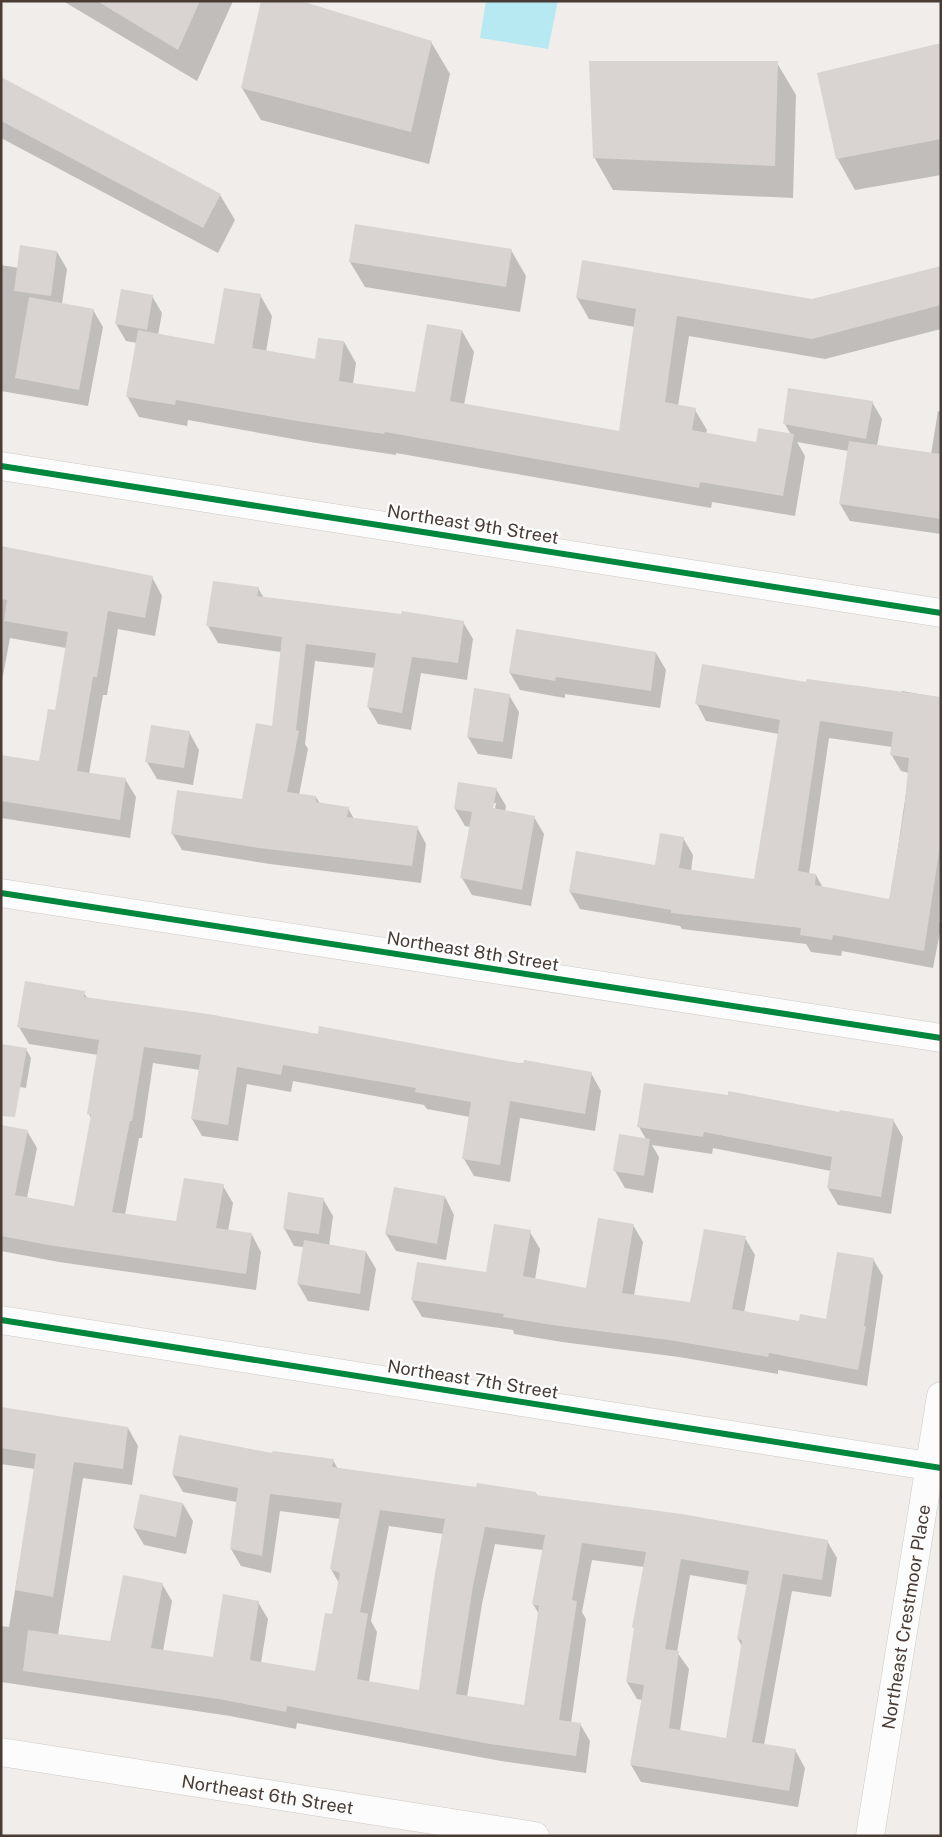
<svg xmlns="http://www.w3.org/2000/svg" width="942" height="1837" font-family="'Public Sans',sans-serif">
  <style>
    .water { fill: #b7e9f2 }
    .shadow { fill: #0003; fill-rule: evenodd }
    .building { fill: #d9d4d1; fill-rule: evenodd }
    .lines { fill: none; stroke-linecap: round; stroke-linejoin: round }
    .minor-casing { stroke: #cdc9c6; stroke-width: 29 }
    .minor { stroke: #fdfcfc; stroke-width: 28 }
    .cycleway-casing { stroke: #fff; stroke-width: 9 }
    .cycleway { stroke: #00873e; stroke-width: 6 }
    .labels { text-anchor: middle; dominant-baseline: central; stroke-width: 4.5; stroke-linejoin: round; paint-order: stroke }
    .street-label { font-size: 18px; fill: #483c35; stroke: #fff }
  </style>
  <rect width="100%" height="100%" fill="#f0edea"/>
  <polygon class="water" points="486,1 558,1 548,49 480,38"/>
  <g class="shadow">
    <polygon points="63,1 233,1 197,81"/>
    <polygon points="431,42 450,74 429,164 261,120 242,88"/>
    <polygon points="941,44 941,175 855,190 837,158"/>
    <polygon points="777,63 796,95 793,198 613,190 594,157"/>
    <polygon points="1,79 220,195 235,220 218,253 1,138"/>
    <polygon points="511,250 526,276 520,312 365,287 350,262"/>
    <polygon points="57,252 67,269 62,304 93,310 103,327 88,406 1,391 1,265 19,268"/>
    <polygon points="941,267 941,329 825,359 689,336 678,406 695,410 707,430 706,434 757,443 791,435 785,424 872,402 882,419 877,446 931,454 938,411 941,412 941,534 850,521 840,504 848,451 797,442 805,456 795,516 712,502 711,508 396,453 396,455 310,442 188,420 187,426 139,417 127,396 137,343 126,341 116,324 152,296 162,313 158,335 215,345 260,295 272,316 266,352 316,360 344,342 356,363 353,384 416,394 462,331 474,352 464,405 620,432 635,327 589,319 577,298 812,301"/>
    <polygon points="1,548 152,577 162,596 155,636 118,629 107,695 103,695 89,774 125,779 136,797 130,838 1,818 1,757 40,763 56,711 66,648 10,638 1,686"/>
    <polygon points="258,588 264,598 463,622 473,639 467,680 421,673 411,730 378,724 368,707 375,668 315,661 305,744 308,749 299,795 316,797 320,804 348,808 354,819 417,827 426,844 421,883 270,864 182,850 172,833 243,800 273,727 281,652 218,643 208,626"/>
    <polygon points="656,653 666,670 660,708 565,694 565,698 520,690 510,673"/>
    <path d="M807,684L901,694L902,691L941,698L939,921L941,927L933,968L842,951L841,956L811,952L806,944L682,929L680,926L580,909L570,892L656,866L683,838L693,855L691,871L755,880L779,734L706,721L697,704ZM829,738L892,747L891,754L901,771L909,773L890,901L823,888L816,875L809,874Z"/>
    <polygon points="475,690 509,695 519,712 512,759 478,754 468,737"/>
    <polygon points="189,732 199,750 193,785 157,779 147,762"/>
    <path d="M496,789L506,806L505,812L534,817L544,834L531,906L472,895L462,878L471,827L465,826L455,809ZM493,803H496L494,814H491Z"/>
    <polygon points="84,993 88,999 319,1035 591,1073 601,1091 595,1131 520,1118 510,1182 474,1176 464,1159 470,1117 427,1109 424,1105 293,1081 291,1092 247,1084 238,1141 202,1136 192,1119 200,1070 153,1063 142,1138 139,1138 125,1215 177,1222 223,1186 233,1203 228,1231 252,1235 261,1252 256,1290 59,1262 1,1251 1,1126 27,1131 37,1148 27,1198 75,1208 92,1120 89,1114 98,1055 29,1044 19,1027"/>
    <polygon points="26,1049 31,1058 26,1088 1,1084"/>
    <polygon points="840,1114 893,1120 903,1137 891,1214 838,1205 828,1188 831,1171 713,1148 712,1154 652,1145 659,1157 653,1193 625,1188 615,1171 646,1139 639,1127"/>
    <polygon points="445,1197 454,1215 446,1260 396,1251 386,1234"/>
    <polygon points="323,1199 333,1216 329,1246 366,1252 376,1269 369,1311 308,1301 298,1284 304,1247 294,1246 284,1228"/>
    <polygon points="633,1225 643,1242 634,1296 691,1304 745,1238 755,1255 744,1313 800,1322 827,1321 873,1259 883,1276 867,1386 778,1370 778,1374 679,1357 562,1342 514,1334 513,1330 422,1317 412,1300 487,1274 530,1232 540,1249 535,1280 587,1289"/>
    <path d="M1,1409L128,1428L138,1446L132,1485L83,1478L58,1635L111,1642L162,1584L172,1601L163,1651L214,1658L258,1602L268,1619L261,1663L316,1673L333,1616L339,1583L331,1569L340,1519L280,1511L271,1573L241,1566L231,1549L237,1502L183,1492L173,1475L273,1454L333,1460L338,1469L477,1489L536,1493L538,1497L827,1541L837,1558L831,1597L792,1591L764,1745L795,1750L805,1768L798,1807L641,1782L631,1765L642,1700L637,1699L627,1682L635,1630L633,1627L644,1567L592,1560L582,1612L586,1619L571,1723L580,1724L590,1741L586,1773L501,1761L297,1723L296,1729L230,1716L1,1682V1626L9,1627L35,1469L1,1464ZM389,1526L443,1534L420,1692L369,1682L377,1632L371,1621ZM495,1544L543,1550L533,1604L539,1614L525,1707L467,1697L482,1604ZM690,1575L748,1585L738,1639L742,1647L727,1739L680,1731L689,1669L677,1652Z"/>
    <polygon points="183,1504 193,1521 186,1554 144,1545 134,1528"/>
  </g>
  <g class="building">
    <polygon points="97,1 200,1 178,50"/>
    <polygon points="261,1 301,1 432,41 411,132 241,88"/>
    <polygon points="941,43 941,139 836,159 817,73"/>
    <polygon points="589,61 778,61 775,166 593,158"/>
    <polygon points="1,77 221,194 203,228 1,121"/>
    <polygon points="355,224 512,249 506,287 349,262"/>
    <polygon points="20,245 57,251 51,296 14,291"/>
    <polygon points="582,260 812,299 941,266 941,305 812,339 677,316 665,402 696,408 692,430 756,442 758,428 794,434 783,496 700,482 699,488 385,432 384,434 297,421 176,400 175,405 126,397 138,330 214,344 224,288 261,294 252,348 315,359 318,338 344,341 339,381 415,392 427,324 462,330 450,401 619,431 636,309 576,298"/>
    <polygon points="121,289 153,295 147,330 115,324"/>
    <polygon points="29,297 94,309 79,390 15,378"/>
    <polygon points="788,388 873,401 866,439 783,424"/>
    <polygon points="849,441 941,454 941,519 839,504"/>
    <polygon points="1,546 153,576 145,618 108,611 97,677 93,677 77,771 126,778 120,820 1,801 1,755 39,761 48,709 55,710 68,632 4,621 7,600 1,599"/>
    <polygon points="213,581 259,587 257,596 401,614 402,611 464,621 458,663 412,657 402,713 367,707 376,653 306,644 296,730 299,731 287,792 316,796 316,802 349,807 347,817 418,826 412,866 259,848 171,834 177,790 242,799 256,723 272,726 282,637 206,626"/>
    <polygon points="516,629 656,652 651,691 556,677 555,681 509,673"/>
    <path d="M702,664L806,682L807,679L941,697V839L924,951L833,935L832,940L800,935L801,928L671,913V910L569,892L576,851L655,865L660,833L684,837L679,868L754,879L780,720L695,704ZM820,721L893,732L890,755L909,758L904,812L889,899L815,885L816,874L798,871Z"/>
    <polygon points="474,688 510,694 503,742 467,737"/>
    <polygon points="151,725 190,731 184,768 145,762"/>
    <polygon points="458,782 497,788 493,808 535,816 522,890 460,878 472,812 454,809"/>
    <polygon points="25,981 85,991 84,997 208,1014 318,1034 319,1026 523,1064 524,1060 592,1072 585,1114 510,1101 500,1165 462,1159 471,1102 415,1092 416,1088 283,1065 281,1075 237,1067 228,1125 191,1119 201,1055 144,1047 132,1121 130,1121 112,1212 176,1221 184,1178 224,1184 216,1228 252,1233 246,1274 48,1245 1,1236 1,1125 28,1130 15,1195 74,1206 91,1115 87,1114 99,1040 17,1027"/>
    <polygon points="1,1044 27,1048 15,1117 1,1116"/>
    <polygon points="644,1083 728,1095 728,1091 839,1112 840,1110 894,1119 881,1197 827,1188 832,1157 704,1132 703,1137 637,1127"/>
    <polygon points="619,1134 650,1139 644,1176 613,1171"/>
    <polygon points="394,1187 445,1196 437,1244 385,1234"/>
    <polygon points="288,1192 324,1198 319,1234 283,1229"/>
    <polygon points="598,1218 634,1224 622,1293 690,1302 704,1229 746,1236 732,1309 799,1321 800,1314 826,1319 837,1252 874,1258 864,1326 866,1326 858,1370 769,1353 768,1357 669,1340 552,1325 503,1317 504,1314 411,1300 417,1262 486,1272 494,1224 531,1230 523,1276 586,1288"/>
    <polygon points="304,1240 366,1251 360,1294 297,1284"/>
    <polygon points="1,1407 128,1427 123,1469 74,1462 53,1597 15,1590 36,1454 1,1448"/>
    <path d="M179,1435L272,1453L273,1451L334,1459L332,1467L476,1487L477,1483L536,1492V1495L682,1514L828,1540L822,1580L783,1574L752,1742L796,1749L789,1791L630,1765L644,1685L626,1682L634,1628L632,1627L646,1552L582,1543L572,1600L577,1601L559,1720L581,1723L576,1756L490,1744L287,1706L286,1712L219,1699L23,1671L28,1630L110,1641L123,1575L163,1583L151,1648L213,1657L223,1594L259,1601L250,1660L315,1671L325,1613L332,1614L340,1573L330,1569L342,1503L270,1494L262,1556L230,1549L238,1488L172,1475ZM380,1510L445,1519L434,1579L419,1690L357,1679L368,1614L360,1612ZM485,1527L545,1535L532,1604L539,1606L524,1705L456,1694L473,1586ZM681,1559L749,1571L737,1639L742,1640L726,1738L669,1728L679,1651L665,1649Z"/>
    <polygon points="140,1494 183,1503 176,1537 133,1528"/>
  </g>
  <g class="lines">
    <g class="minor-casing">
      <g id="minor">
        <polyline points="1,466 941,613"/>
        <polyline points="1,893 941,1038"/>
        <polyline points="1,1320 941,1468"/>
        <path id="s1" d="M1,1752L535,1836"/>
        <path id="s2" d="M870,1836L941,1396"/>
      </g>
    </g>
    <use href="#minor" class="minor"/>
    <g class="cycleway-casing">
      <g id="cycleway">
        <polyline points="1,466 941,613"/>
        <polyline points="1,893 941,1038"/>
        <polyline points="1,1320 941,1468"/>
      </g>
    </g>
    <use href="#cycleway" class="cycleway"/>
  </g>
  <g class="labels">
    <g class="street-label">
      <text transform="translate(473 524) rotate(9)">Northeast 9th Street</text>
      <text transform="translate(473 951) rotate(9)">Northeast 8th Street</text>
      <text transform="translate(473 1379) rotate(9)">Northeast 7th Street</text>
      <text stroke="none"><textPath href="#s2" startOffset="222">Northeast Crestmoor Place</textPath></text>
      <text stroke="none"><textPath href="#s1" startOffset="270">Northeast 6th Street</textPath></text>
    </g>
  </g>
  <rect width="942" height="1837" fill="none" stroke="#483c35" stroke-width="5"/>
</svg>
